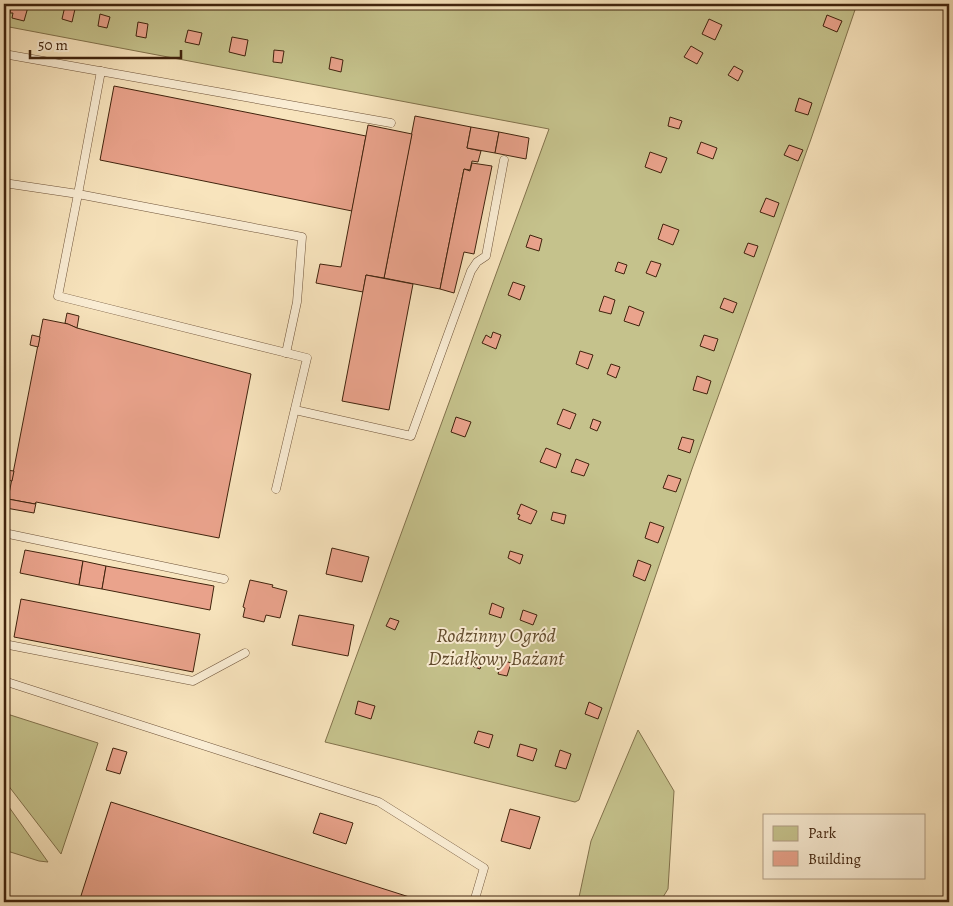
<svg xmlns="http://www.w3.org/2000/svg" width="953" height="906" font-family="Alegreya,serif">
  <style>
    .green { fill: #c5c28c; stroke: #82724c }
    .building { fill: #eaa38c; stroke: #40230d }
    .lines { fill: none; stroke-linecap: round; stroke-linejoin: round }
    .lane-casing { stroke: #6e5339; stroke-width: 9 }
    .lane { stroke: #faedd4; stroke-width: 8 }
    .labels { text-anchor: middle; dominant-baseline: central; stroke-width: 4; stroke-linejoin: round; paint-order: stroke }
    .park-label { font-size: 20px; font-style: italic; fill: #614b2d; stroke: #faedd4 }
  </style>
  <rect width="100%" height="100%" fill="#f8e4bd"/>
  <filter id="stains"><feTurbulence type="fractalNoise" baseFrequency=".004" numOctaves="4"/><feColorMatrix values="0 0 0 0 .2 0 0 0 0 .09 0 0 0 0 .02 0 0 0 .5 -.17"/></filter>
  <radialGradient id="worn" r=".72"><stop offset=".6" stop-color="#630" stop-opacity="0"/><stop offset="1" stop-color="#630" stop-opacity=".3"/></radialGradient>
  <g class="green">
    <polygon points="4,4 857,4 811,139 692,469 579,800 575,802 325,742 549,129 4,26"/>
    <polygon points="4,713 98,743 61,854 4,780"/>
    <polygon points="638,730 674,791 668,889 660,902 578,902 591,841"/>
    <polygon points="4,800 48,862 39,861 4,850"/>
  </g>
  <g class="building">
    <polygon points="12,4 19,4 28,7 24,21 12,18 13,13 10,13"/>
    <polygon points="65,6 75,9 72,22 62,19"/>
    <polygon points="100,14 110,17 107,28 98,26"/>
    <polygon points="827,15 842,21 837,32 823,26"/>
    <polygon points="709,19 722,25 715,40 702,34"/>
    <polygon points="138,22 148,24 146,38 136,36"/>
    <polygon points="188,30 202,33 199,45 185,42"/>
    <polygon points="232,37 248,40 245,56 229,52"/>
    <polygon points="691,46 703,53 697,64 684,57"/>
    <polygon points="274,50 284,51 282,63 273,62"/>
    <polygon points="331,57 343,60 341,72 329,69"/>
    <polygon points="734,66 743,71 738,81 728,75"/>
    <polygon points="114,86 366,136 352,211 100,160"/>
    <polygon points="799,98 812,103 808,115 795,111"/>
    <polygon points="415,116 471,127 467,148 481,151 478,162 472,161 470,170 464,169 440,289 384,278"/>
    <polygon points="670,117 682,121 679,129 668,126"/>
    <polygon points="368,125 412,134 384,278 366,275 363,292 316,283 320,264 341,267"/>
    <polygon points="471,127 499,132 495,153 467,148"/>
    <polygon points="499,132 529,138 526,159 495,153"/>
    <polygon points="701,142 717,148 713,159 697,153"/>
    <polygon points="789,145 803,150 798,161 784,155"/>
    <polygon points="650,152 667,158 661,173 645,167"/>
    <polygon points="472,163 492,166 474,254 464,252 454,293 440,289 464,169 470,171"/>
    <polygon points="766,198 779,203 774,217 760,212"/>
    <polygon points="663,224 679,230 673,245 658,239"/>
    <polygon points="530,235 542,239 539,251 526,247"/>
    <polygon points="748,243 758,246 754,257 744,253"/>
    <polygon points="651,261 661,264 656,277 646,273"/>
    <polygon points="618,262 627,265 624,274 615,271"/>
    <polygon points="366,275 413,284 389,410 342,401"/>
    <polygon points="513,282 525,286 520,300 508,295"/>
    <polygon points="604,296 615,300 611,314 599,311"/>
    <polygon points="724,298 737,303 733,313 720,308"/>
    <polygon points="629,306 644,312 639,326 624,321"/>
    <polygon points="67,313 79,316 77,328 65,323"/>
    <polygon points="43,319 68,324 77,328 251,374 219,538 36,502 35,504 8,499"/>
    <polygon points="493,332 501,335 496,349 482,343 486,335 491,338"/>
    <polygon points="32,335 40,337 38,347 30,345"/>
    <polygon points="704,335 718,339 714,351 700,346"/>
    <polygon points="580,351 593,355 588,369 576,364"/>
    <polygon points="611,364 620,367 616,378 607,374"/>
    <polygon points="697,376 711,381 707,394 693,390"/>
    <polygon points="563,409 576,414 570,429 557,424"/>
    <polygon points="456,417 471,422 465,437 451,432"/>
    <polygon points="593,419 601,422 597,431 590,428"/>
    <polygon points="682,437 694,440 690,453 678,449"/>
    <polygon points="546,448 561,454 556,468 540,462"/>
    <polygon points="576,459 589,464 584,476 571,472"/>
    <polygon points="6,470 14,471 12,481 4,479"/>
    <polygon points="668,475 681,479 676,492 663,488"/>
    <polygon points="8,499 35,504 36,503 34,513 6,508"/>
    <polygon points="521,504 537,511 531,524 518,519 520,515 517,514"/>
    <polygon points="553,512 566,515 564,524 551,520"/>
    <polygon points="650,522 664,527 658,543 645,538"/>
    <polygon points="332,548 369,557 362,582 326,574"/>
    <polygon points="25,550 83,561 79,585 20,573"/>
    <polygon points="510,551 523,555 520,564 508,558"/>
    <polygon points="638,560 651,565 645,581 633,576"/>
    <polygon points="83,561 106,566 102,589 79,585"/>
    <polygon points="106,566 214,586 210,610 102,589"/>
    <polygon points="250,580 273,585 272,587 287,591 280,618 266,615 264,622 243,617 245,608 243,607"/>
    <polygon points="21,599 200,634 193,672 14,637"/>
    <polygon points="492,603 504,608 501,618 489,614"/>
    <polygon points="523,610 537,615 533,625 520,620"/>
    <polygon points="299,615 354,625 348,656 292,645"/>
    <polygon points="390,618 399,621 395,630 386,626"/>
    <polygon points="469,651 484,657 480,669 464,663"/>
    <polygon points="502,660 511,663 507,676 498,674"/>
    <polygon points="358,701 375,706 371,719 355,714"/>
    <polygon points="589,702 602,708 598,719 585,714"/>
    <polygon points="478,731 493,735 489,748 474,743"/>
    <polygon points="520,744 537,749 533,761 517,756"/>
    <polygon points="113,748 127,752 120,774 106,770"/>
    <polygon points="560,750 571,754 566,769 555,766"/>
    <polygon points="111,802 425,902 79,902"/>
    <polygon points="510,809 540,817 530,849 501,841"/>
    <polygon points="320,813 353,823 346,844 313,833"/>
  </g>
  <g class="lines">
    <g class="lane-casing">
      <g id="lane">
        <polyline points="4,54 391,123"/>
        <polyline points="101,71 78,194 302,237 297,302 286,353"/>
        <polyline points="4,183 78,194 58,296 307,358 276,489"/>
        <polyline points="295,410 411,436 471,271 477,262 486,256 504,160"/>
        <polyline points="4,533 224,579"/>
        <polyline points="4,644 193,681 245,653"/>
        <polyline points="4,681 379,802 484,868 474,902"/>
      </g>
    </g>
    <use href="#lane" class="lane"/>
  </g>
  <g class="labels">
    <g class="park-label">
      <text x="496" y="635">Rodzinny Ogród<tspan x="496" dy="23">Działkowy Bażant</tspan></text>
    </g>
  </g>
  <rect width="953" height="906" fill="none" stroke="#f8e4bd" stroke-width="20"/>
  <rect x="5" y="5" width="943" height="896" fill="none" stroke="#40230d" stroke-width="2.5"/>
  <rect x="10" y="10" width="933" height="886" fill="none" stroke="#40230d"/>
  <rect x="763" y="814" width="162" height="65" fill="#faedd4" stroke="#b09c84"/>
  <rect x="773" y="826" width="25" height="15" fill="#c5c28c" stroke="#b09c84"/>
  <text x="808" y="838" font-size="15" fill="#40230d">Park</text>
  <rect x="773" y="851" width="25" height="15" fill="#eaa38c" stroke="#b09c84"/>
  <text x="808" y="864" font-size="15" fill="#40230d">Building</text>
  <path d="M30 50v8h151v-8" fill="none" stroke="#40230d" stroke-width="2.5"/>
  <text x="38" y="50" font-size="15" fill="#40230d" stroke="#faedd4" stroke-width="4" paint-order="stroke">50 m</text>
  <rect width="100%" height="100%" filter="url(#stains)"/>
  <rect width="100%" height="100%" fill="url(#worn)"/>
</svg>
